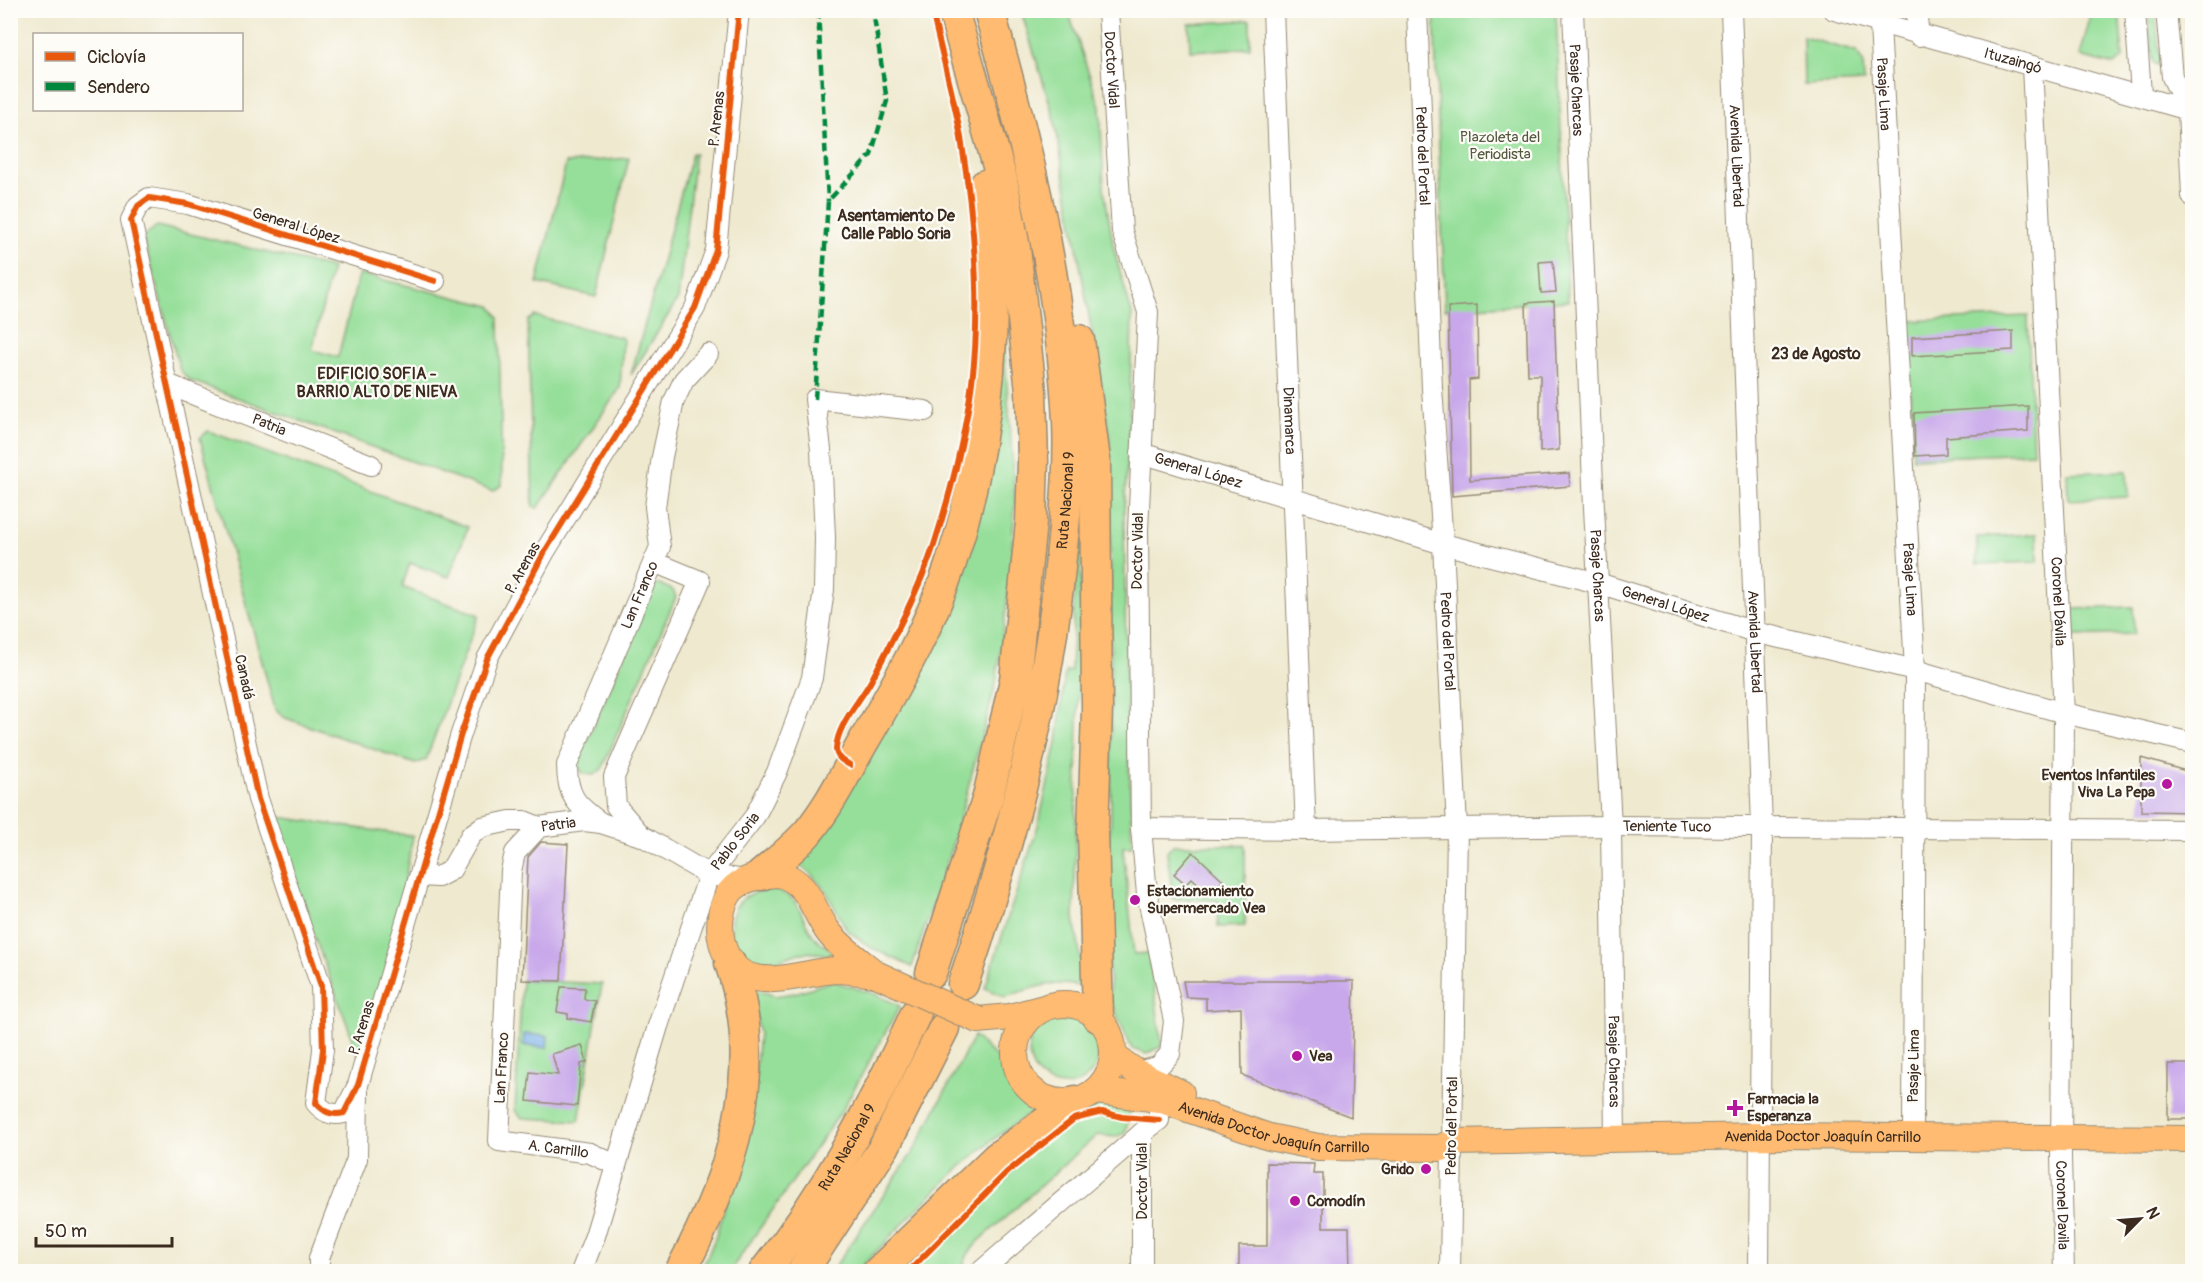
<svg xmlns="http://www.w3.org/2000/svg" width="2203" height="1282" font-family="Pangolin,sans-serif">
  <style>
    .green { fill: #96df9a; stroke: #68845c; stroke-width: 1.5 }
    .water { fill: #7cb1ea; stroke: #5c6e84; stroke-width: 1.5 }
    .building { fill: #c8a7ea }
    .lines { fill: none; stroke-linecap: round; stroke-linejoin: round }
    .minor-casing { stroke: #958a76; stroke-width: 22 }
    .major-casing { stroke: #958a76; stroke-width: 28 }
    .highway-casing { stroke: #958a76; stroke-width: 33 }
    .minor { stroke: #fff; stroke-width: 20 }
    .major { stroke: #febb71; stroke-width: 26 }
    .highway { stroke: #febb71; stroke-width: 30 }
    .major-bridge-casing { stroke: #958a76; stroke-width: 28; stroke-linecap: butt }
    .major-bridge { stroke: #febb71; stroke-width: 26 }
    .quiet { stroke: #00873e; stroke-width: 4.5; stroke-dasharray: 9 4.5; stroke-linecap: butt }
    .cycleway-casing { stroke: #fdfcf7; stroke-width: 10 }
    .cycleway { stroke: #e8590c; stroke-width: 6 }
    .poi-dot { fill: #b5179e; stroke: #fdfcf7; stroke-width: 2 }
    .labels { text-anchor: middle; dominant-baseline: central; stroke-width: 4.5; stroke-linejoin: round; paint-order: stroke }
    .street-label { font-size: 15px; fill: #3b2a1e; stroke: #fdfcf7 }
    .park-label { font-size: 15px; fill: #52573d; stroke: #fdfcf7 }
    .poi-label { font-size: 15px; font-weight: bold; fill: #3b2a1e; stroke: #fdfcf7; text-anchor: start }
    .neighbourhood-label { font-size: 16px; font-weight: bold; fill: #3b2a1e; stroke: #fdfcf7 }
  </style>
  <rect width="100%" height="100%" fill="#fdfcf7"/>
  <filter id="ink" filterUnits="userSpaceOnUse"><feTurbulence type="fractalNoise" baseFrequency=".0167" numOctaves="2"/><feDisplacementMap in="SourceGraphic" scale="12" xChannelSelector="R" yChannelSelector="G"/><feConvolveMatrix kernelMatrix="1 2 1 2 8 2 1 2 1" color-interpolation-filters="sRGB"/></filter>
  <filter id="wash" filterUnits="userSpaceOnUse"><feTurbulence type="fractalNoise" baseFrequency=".008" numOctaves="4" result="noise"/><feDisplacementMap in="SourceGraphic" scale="24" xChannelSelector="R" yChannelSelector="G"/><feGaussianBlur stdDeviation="1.35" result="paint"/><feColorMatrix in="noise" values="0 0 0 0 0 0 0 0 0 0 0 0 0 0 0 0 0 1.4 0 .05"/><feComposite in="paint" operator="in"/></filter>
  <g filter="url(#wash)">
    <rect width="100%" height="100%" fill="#efe9cf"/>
    <g class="green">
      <polygon points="1021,11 1068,11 1100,107 1104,188 1114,250 1132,314 1129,438 1124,511 1126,671 1132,847 1123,847 1134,954 1149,953 1162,1046 1147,1054 1132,1049 1110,999 1106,853 1111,822 1110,435 1054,117"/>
      <polygon points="1434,11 1556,11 1568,301 1445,309"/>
      <polygon points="2092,11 2119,11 2123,58 2114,65 2080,56"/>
      <polygon points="2148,11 2155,11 2160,61 2157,65 2153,62"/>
      <polygon points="1250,20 1250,48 1190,51 1189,24"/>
      <polygon points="1803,37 1856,52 1863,62 1864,82 1804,85"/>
      <polygon points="692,153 695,153 678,299 631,375"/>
      <polygon points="629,158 596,297 537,283 566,163"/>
      <polygon points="157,226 332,268 312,350 338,357 359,274 491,306 499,317 502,485 492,491 189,380 180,370 143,237"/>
      <polygon points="535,316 623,338 620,388 538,508 533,507 528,321"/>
      <polygon points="2028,316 2033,453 1913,458 1907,321"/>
      <polygon points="1003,328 1015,500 1010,580 996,683 955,836 912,967 870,947 847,930 825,890 809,872 791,860 918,661"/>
      <polygon points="208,431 468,527 449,577 410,563 402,587 479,615 426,760 415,764 283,717 275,709 200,438"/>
      <polygon points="2127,471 2128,497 2068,500 2067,473"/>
      <path d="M1076,503L1082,513L1074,917L1085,987C1052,980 1037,986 1005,997L985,988L1038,826L1057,743L1065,672L1071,671L1076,568Z"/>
      <polygon points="2037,534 2038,562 1977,564 1977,537"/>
      <polygon points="659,584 673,590 676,597 602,769 594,775 584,774 578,767 580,757 653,588"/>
      <polygon points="2133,607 2134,634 2074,636 2073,609"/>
      <polygon points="271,816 413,836 368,1080 270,818"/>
      <polygon points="1173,845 1245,845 1245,926 1218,927 1217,900 1173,899 1167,852"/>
      <path d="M773,889C802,898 798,912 812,934C819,944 833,951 843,958C829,955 815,951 801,953C785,956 768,967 752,960C728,950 723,916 743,899C751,892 762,891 773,889Z"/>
      <polygon points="522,980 602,984 579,1121 522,1118 515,1110"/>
      <polygon points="832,981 875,994 900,1006 841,1112 730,1271 701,1272 716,1236 753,1096 759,1033 752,988 775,996 795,993"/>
      <circle cx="1064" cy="1051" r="35"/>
      <path d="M974,1036L1001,1062L1014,1090L1035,1111C966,1152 913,1215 857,1271H832L915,1149Z"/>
      <polygon points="1103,1103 1125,1107 1130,1114 1125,1133 1115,1137 1097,1135 977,1243 968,1254 961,1271 908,1272 1004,1166 1075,1113"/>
    </g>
    <polygon class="water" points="524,1034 548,1036 547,1048 523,1045"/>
    <g id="blocks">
      <g class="building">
        <polygon points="1553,261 1556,292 1541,293 1539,262"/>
        <polygon points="1554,301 1559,450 1540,452 1540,375 1528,375 1526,303"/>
        <polygon points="1477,305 1478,379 1469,380 1470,480 1569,473 1570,486 1452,496 1448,307"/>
        <polygon points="2013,331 2013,350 1912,356 1912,337"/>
        <polygon points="2028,406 2028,431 1946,437 1946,454 1915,456 1914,413"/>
        <polygon points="2141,758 2193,773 2193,812 2141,811"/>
        <polygon points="541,842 568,844 561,981 522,980 528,857"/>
        <polygon points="1193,852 1223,880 1210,895 1192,878 1186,884 1174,874"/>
        <polygon points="1183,981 1354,981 1351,1117 1242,1075 1241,1008 1206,1010 1206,998 1186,997"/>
        <polygon points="561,987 585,988 584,999 595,1001 591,1022 568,1018 568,1014 557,1012"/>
        <polygon points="582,1045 587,1062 581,1064 577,1106 527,1101 530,1072 558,1075 552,1054"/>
        <rect x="2168" y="1064" width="25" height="55"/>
        <polygon points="1267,1163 1314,1164 1313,1174 1323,1174 1323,1227 1349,1227 1350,1272 1239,1272 1239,1246 1267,1246"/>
      </g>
    </g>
  </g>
  <g filter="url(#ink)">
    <use href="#blocks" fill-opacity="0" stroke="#958a76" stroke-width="1.5"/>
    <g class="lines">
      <g class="minor-casing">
        <g id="minor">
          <path id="s1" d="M1108,10L1122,231L1148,312L1138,530L1141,828L1147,894L1174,1021L1170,1054L1158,1067L1136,1072"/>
          <path id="s2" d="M1273,10L1306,830"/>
          <path id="s3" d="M1417,10L1432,388L1443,544L1457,828L1450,1272"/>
          <path id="s4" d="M1573,10L1594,508L1611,826L1615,1138"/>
          <path id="s5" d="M1731,10L1762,826L1759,1272"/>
          <path id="s6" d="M1834,10L2192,111"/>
          <polyline points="1916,10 1919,36"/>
          <polyline points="2135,10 2141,94"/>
          <polyline points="2166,10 2172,77 2188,110 2192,196"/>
          <path id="s7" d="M1880,25L1915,670L1913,1135"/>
          <path id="s8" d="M2032,66L2064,713L2061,1157L2064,1272"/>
          <path d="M435,281L188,204L149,198L138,206L131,220L258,799L321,986L323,1050L316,1103C324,1112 331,1116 344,1113L358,1085L461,734L487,659L544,553L695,308L716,250L739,10"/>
          <path id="s9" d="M167,384L371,465"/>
          <path id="s10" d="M1141,453L1443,544L1598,583L1755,632L1915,670L2064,713L2192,743"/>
          <path id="s11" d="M601,823C576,805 567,796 567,765L660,547L655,507L662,457L674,401L684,380L708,354"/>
          <path id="s12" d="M539,827L515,853L511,871L499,1141L590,1153L616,1165"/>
          <path id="s13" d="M1141,828L1306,830L1611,826L2192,830"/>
          <polyline points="640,834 616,806 614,777 700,581 654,562"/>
          <path id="s14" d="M421,876L438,877L451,870L471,835L482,827L510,821H524L539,827L584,821L601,823L644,837L709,875L746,880"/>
          <polyline points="319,1272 319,1258 357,1159 358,1091"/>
          <path id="s15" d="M581,1272L595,1236L658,1026L709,875L755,816L777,772L812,678L824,589L825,537L821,450L815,399L925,411"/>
          <polyline points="980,1272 1142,1133"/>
          <polyline points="1142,1272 1142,1133 1159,1120 1159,1099"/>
        </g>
      </g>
      <g class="major-casing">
        <g id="major">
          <path d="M780,874C809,883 812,908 827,930C839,947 860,961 876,974C863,973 848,970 835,970C807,972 770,987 744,974C718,960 713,916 730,892C742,877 763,875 780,874Z"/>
          <circle cx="1064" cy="1053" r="49"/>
          <polyline points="978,1020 1010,1017 1040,1009"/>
          <polyline points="1113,1056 1136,1072 1181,1093"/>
          <path id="s16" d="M1096,1091L1159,1099L1269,1137L1318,1147L1441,1148L1452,1142L1760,1136L2192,1139"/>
        </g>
      </g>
      <g class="highway-casing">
        <g id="highway">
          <polyline points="1079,340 1095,460 1097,709 1093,832 1098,1017"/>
          <path d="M761,875C777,861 794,848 808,832C831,804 847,770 865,739C898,683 931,624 951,563C990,443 1001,311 985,185"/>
          <polyline points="931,973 988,797 1015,680 1031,522 1033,462 1031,391 1015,248 1002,180 953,10"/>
          <path id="s17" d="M963,984C1010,844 1048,704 1061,557C1066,512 1070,467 1068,422C1061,281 1027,145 989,10"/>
          <path d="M680,1272C731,1177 768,1069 730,963"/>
          <path id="s18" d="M764,1272C826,1193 875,1104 916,1013"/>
          <polyline points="802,1272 884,1147 944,1028"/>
          <polyline points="878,1272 996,1158 1075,1101"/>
        </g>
      </g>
      <use href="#minor" class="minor"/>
      <use href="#major" class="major"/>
      <use href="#highway" class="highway"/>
      <g class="major-bridge-casing">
        <polyline id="major-bridge" points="876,974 978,1020"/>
      </g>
      <use href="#major-bridge" class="major-bridge"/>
      <g class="quiet">
        <polyline points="818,10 828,201"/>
        <polyline points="815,399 828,201 871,155 887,101 873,10"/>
      </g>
      <g class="cycleway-casing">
        <g id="cycleway">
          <path d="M435,281L188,204L149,198L138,206L131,220L258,799L321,986L323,1050L316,1103C324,1112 331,1116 344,1113L358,1085L461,734L487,659L544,553L695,308L716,250L739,10"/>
          <path d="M850,765C843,761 836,757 836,749C837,725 860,701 871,681C893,639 919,590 934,545C951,492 965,437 972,382C982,302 974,218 961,138C954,96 941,53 932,10"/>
          <polyline points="908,1272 1007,1172 1074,1119 1102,1112 1122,1117 1159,1120"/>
        </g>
      </g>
      <use href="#cycleway" class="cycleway"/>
    </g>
  </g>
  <g class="poi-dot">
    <circle cx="2167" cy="784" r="6"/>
    <circle cx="1135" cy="900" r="6"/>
    <circle cx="1297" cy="1056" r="6"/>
    <path d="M1732 1099h6v6h6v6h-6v6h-6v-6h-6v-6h6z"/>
    <circle cx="1426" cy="1169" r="6"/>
    <circle cx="1295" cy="1201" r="6"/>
  </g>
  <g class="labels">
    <g class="street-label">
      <text stroke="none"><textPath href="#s6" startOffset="186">Ituzaingó</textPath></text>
      <text stroke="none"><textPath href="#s1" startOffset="60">Doctor Vidal</textPath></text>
      <text stroke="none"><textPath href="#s4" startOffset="80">Pasaje Charcas</textPath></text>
      <text stroke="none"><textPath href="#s7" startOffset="69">Pasaje Lima</textPath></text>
      <text transform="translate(717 119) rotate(-84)">P. Arenas</text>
      <text stroke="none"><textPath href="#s3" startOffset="146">Pedro del Portal</textPath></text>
      <text stroke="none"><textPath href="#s5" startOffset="146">Avenida Libertad</textPath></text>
      <text transform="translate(296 226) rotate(17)">General López</text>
      <text stroke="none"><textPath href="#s2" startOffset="411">Dinamarca</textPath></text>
      <text stroke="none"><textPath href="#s9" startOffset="110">Patria</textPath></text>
      <text stroke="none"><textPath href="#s10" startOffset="60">General López</textPath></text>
      <text stroke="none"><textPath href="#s17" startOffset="496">Ruta Nacional 9</textPath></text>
      <text transform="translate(1138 551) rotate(-89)">Doctor Vidal</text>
      <text transform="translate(523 568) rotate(-61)">P. Arenas</text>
      <text stroke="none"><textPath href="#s4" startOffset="566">Pasaje Charcas</textPath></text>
      <text stroke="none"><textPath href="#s7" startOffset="555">Pasaje Lima</textPath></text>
      <text stroke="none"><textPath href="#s11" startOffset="256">Lan Franco</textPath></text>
      <text stroke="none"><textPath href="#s8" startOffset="536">Coronel Dávila</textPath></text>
      <text stroke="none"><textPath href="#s10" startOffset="546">General López</textPath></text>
      <text stroke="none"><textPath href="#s3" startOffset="632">Pedro del Portal</textPath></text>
      <text stroke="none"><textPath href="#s5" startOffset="632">Avenida Libertad</textPath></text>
      <text transform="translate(244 677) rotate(78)">Canadá</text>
      <text stroke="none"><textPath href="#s14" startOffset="164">Patria</textPath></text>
      <text stroke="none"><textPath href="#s13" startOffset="526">Teniente Tuco</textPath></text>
      <text stroke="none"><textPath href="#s15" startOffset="460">Pablo Soria</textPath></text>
      <text transform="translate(362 1028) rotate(-73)">P. Arenas</text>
      <text stroke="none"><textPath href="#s4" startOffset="1052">Pasaje Charcas</textPath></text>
      <text transform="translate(1914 1066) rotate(-89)">Pasaje Lima</text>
      <text transform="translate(502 1068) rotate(-87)">Lan Franco</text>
      <text stroke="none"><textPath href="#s16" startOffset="183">Avenida Doctor Joaquín Carrillo</textPath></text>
      <text transform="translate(1452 1126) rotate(-89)">Pedro del Portal</text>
      <text stroke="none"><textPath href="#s16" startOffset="736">Avenida Doctor Joaquín Carrillo</textPath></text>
      <text stroke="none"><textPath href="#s18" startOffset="150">Ruta Nacional 9</textPath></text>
      <text stroke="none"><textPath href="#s12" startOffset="384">A. Carrillo</textPath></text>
      <text transform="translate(1142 1181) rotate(-90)">Doctor Vidal</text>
      <text stroke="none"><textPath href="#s8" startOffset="1140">Coronel Davila</textPath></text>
    </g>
    <g class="park-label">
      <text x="1500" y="137">Plazoleta del<tspan x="1500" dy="17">Periodista</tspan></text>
    </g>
    <g class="poi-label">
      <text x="2155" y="775" text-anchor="end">Eventos Infantiles<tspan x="2155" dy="17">Viva La Pepa</tspan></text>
      <text x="1147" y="891">Estacionamiento<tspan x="1147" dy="17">Supermercado Vea</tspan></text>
      <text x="1309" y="1056">Vea</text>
      <text x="1747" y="1099">Farmacia la<tspan x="1747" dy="17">Esperanza</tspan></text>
      <text x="1414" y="1169" text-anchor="end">Grido</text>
      <text x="1307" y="1201">Comodín</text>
    </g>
    <g class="neighbourhood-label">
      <text x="896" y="216">Asentamiento De<tspan x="896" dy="18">Calle Pablo Soria</tspan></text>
      <text x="1816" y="354">23 de Agosto</text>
      <text x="377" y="374">EDIFICIO SOFIA -<tspan x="377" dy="18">BARRIO ALTO DE NIEVA</tspan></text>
    </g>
  </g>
  <rect width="2203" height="1282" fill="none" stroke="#fdfcf7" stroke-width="36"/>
  <rect x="33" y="33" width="210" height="78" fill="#fdfcf7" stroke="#afa8a0" stroke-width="1.5"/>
  <rect x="45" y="52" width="30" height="9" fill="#e8590c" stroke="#afa8a0" stroke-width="1.5"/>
  <text x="87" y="63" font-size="18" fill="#3b2a1e">Ciclovía</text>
  <rect x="45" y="82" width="30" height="9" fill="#00873e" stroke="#afa8a0" stroke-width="1.5"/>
  <text x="87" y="93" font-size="18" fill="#3b2a1e">Sendero</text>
  <g transform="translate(2140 1219) rotate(65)" stroke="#fdfcf7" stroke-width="4.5" paint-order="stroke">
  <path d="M0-4.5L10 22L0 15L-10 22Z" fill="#3b2a1e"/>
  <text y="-9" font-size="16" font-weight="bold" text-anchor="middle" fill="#3b2a1e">N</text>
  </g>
  <path d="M36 1237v9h136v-9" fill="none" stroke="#3b2a1e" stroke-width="3"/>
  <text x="45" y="1237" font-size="18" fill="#3b2a1e" stroke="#fdfcf7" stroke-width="4.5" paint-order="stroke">50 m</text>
</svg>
